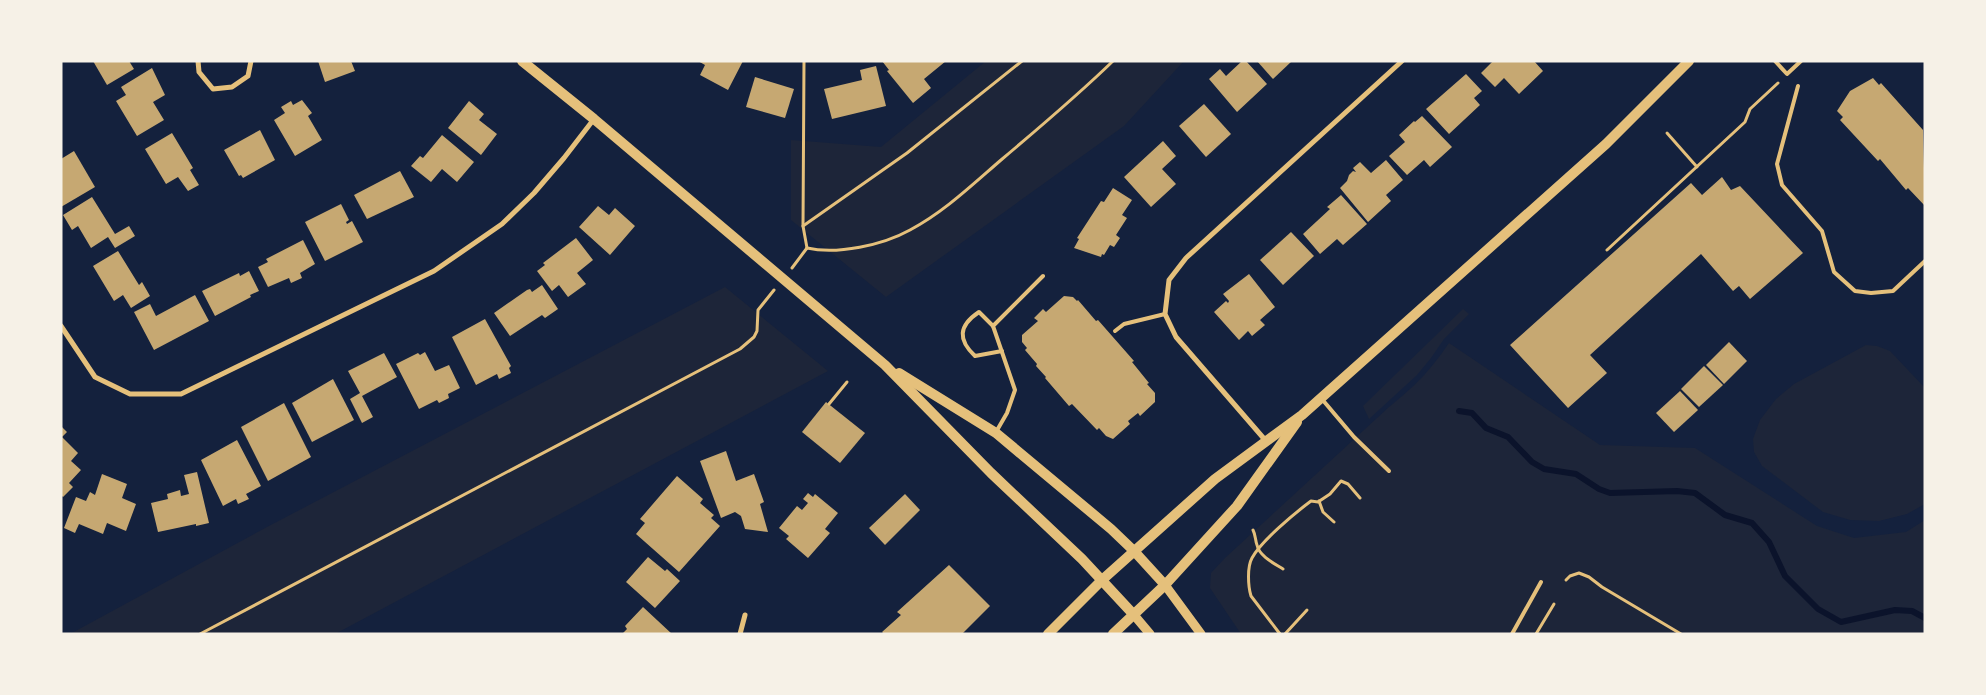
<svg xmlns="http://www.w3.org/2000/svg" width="1986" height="695" font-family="'PT Serif',serif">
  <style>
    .green { fill: #1d2539 }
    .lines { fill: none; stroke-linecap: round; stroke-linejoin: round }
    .stream { stroke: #0b132b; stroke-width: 6 }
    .building { fill: #c6a872 }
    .path { stroke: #e5c07b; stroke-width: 3 }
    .service { stroke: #e5c07b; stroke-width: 4 }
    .minor { stroke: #e5c07b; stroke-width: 5 }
    .tertiary { stroke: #e5c07b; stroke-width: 9 }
    .secondary { stroke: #e5c07b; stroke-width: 10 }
  </style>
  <rect width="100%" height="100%" fill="#14213d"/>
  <g class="green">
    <polygon points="986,61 1184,61 1124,126 886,297 791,220 791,140 881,147"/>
    <polygon points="725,287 828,371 335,634 70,634 267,527"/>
    <polygon points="1463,309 1469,314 1444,339 1431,358 1417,375 1369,419 1363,406"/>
    <path d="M1449,343L1600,445L1695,448L1817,526L1854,538L1906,532L1925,520V634H1241L1210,588L1211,573L1225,558L1389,407C1415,386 1430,371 1449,343Z"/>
    <polygon points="1866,345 1877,346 1890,351 1925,388 1925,504 1907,514 1879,521 1850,520 1823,512 1762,466 1754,452 1753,439 1760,420 1776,399 1794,384"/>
  </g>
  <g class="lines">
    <polyline class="stream" points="1459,411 1472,413 1486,428 1508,437 1532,462 1544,469 1576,474 1599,489 1610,493 1677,491 1695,493 1725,515 1752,523 1769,542 1785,576 1818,609 1841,622 1895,610 1912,611 1925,618"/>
  </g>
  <g class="building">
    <polygon points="93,61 129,61 134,69 107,85"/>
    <polygon points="318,61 351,61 355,71 325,82"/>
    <polygon points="698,61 743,61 728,90 700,75 705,65"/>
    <polygon points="882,61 898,62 946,61 924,79 931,88 913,103 887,71 889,70"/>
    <polygon points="1242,61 1246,61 1267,84 1237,112 1209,79 1220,69 1226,76"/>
    <polygon points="1257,61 1292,61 1273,79"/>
    <polygon points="1493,61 1534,61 1543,71 1519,94 1504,78 1495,87 1481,73"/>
    <polygon points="876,66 886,106 832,119 824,89 862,80 860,70"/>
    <polygon points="152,68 165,95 153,102 164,120 137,136 116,101 126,95 121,87"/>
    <polygon points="1466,74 1482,91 1474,98 1480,105 1449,134 1426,109"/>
    <polygon points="755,77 794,89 785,118 746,107"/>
    <polygon points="1873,78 1879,85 1881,83 1923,130 1925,206 1908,188 1906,190 1880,159 1878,161 1840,120 1843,117 1837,111 1850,91"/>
    <polygon points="302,100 312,113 308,116 322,140 295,156 274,120 285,113 281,107 291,101 293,105"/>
    <polygon points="469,101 484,114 479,120 497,134 481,155 448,128"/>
    <polygon points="1204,104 1231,134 1206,157 1179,126"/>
    <polygon points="1422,116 1452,147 1430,167 1424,160 1407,175 1389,156 1405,142 1399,135 1414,121 1415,122"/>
    <polygon points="260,130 275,160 243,178 241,175 239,176 224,150"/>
    <polygon points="172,133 193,168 190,170 199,185 188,191 178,177 166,184 145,149"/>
    <polygon points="442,135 474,162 457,182 442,169 431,182 411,166 420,156 423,158"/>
    <polygon points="1163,141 1176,156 1162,169 1176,184 1151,207 1124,177"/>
    <polygon points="74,151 95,187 61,207 61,159"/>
    <polygon points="1386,160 1403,180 1386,195 1391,201 1368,222 1340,188 1347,181 1349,175 1353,171 1356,172 1353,168 1360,162 1371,173"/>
    <polygon points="400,171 414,197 367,219 354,195"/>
    <polygon points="1722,177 1731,190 1740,186 1803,253 1750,299 1739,286 1733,291 1701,254 1590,355 1607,373 1568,408 1510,345 1691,183 1702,195"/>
    <polygon points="1113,188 1132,200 1122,215 1127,218 1116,235 1120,238 1114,247 1110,245 1104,255 1102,254 1101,257 1074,248 1079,239 1077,238 1101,201 1104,202"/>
    <polygon points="1341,195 1367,224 1343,245 1337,239 1320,254 1303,234 1330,209 1327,207"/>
    <polygon points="92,197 115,234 129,226 135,236 115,248 108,237 91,248 78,226 72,230 63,215"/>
    <polygon points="341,204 349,220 346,222 347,224 352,221 363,242 325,261 305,222"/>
    <polygon points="598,206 609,215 615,208 635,226 610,255 579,227"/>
    <polygon points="1291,232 1314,256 1283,285 1260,260"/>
    <polygon points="576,238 593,260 577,273 586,284 568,297 559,285 552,291 537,271 545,265 543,263"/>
    <polygon points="303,240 315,264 300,273 302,278 291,283 289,278 268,287 258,267 268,262 266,259"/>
    <polygon points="118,251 139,285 142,282 150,296 131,308 123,295 114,301 93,266"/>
    <polygon points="249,271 259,291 250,295 251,297 215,316 202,291 239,273 240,276"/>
    <polygon points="1249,274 1275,307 1260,320 1265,325 1252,336 1248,331 1239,340 1214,312 1226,301 1228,303 1229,301 1223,294"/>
    <polygon points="542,285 558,309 545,318 542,315 510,336 494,313 527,290 530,289 532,292"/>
    <polygon points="195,295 209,321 154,350 134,312 150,304 156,316"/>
    <polygon points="1064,296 1073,297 1077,301 1078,300 1096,321 1098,320 1134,361 1132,362 1149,383 1147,384 1155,393 1155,402 1140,416 1138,413 1128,421 1130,424 1113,439 1106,436 1099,428 1097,430 1072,404 1069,406 1045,378 1046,377 1036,366 1037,364 1025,350 1027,348 1022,342 1022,335 1038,321 1034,318 1043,309 1046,312"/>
    <polygon points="485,319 511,366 509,368 511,373 499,379 497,374 476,385 452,337"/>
    <polygon points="1729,342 1747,361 1724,384 1706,365"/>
    <polygon points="425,352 435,371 449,365 460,388 448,394 449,398 439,403 437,400 419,409 396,364 418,353 420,355"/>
    <polygon points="384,353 397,377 362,396 373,417 362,423 350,399 360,393 348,371"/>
    <polygon points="1704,366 1723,385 1699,407 1681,389"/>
    <polygon points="333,379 354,420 312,442 292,403"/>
    <polygon points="1680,391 1698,410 1674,432 1656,413"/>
    <polygon points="826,402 865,433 840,463 802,432"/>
    <polygon points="284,403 311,457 268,481 241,427"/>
    <polygon points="61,426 67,432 62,437 78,453 71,461 81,470 69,483 73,487 63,497 61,495"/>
    <polygon points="237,440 261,486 246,494 249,499 238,504 236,499 223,506 201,460"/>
    <polygon points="726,451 736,481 754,474 764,502 760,504 768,532 745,529 741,516 735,512 721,518 700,461"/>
    <polygon points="197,472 209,523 196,526 196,524 158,532 151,503 168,499 167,494 180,490 181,496 189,494 184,475"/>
    <polygon points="102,474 127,484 122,498 136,504 126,531 107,523 103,534 79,524 75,533 64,528 76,497 86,501 90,492 95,495"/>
    <polygon points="677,476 703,499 700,503 714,515 711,518 720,526 679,572 636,534 645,523 640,519"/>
    <polygon points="808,493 813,497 815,494 838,513 825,529 830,533 808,558 786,539 789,536 779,528 797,506 802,510 808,503 803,499"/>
    <polygon points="905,494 920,510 885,545 869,528"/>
    <polygon points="648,557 665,571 667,569 680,581 655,608 626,582"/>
    <polygon points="949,565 990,606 962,634 884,634 882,632 901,615 897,612"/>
    <polygon points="643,607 672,634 622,634 627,629 625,626"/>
  </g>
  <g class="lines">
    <g class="path">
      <polyline points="1667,133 1697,167"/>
      <polyline points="803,226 804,61"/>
      <path d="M807,248C837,255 883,245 910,230C944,212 972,185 1001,160C1039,128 1077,96 1113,61"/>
      <polyline points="807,248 803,226 907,153 1022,61"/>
      <polyline points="1607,250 1745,122 1750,109 1778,83"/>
      <polyline points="792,268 807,248"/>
      <polyline points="829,404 847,382"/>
      <polyline points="1319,501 1323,512 1334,522"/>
      <path d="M1253,530C1256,536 1255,540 1257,545C1259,556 1275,564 1283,569"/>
      <polyline points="1566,580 1570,576 1579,573 1589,577 1602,587 1681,634"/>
      <polyline points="200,634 740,349 754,337 757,331 758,310 774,290"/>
      <path d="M1280,634L1251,596C1248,586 1247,567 1252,558C1261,541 1295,513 1311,501L1318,502L1330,494L1341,481L1348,484L1360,498"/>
      <polyline points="1285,634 1307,610"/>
      <polyline points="1536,634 1554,604"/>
    </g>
    <g class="service">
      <polyline points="1775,61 1787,74 1801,61"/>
      <polyline points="1798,86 1777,164 1782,185 1822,231 1834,272 1855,291 1871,293 1893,291 1925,261"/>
      <path d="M993,326L979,312C958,326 958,340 975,356L1002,351"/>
      <polyline points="1115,331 1124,324 1165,314"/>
      <polyline points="1321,398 1354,437 1389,471"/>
      <polyline points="996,432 1007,413 1015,390 993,326 1043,276"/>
      <polyline points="1512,634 1541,582"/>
    </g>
    <g class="minor">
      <polyline points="198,61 199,72 213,89 232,87 248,76 251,61"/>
      <polyline points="61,326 95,377 130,394 181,394 434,271 502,224 534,193 564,158 594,119"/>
      <polyline points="1266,441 1176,337 1165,314 1169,280 1186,258 1402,61"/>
      <polyline points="740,634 745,615"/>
    </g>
    <g class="tertiary">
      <polyline points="1165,585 1201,634"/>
      <polyline points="1134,615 1150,634"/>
    </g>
    <g class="secondary">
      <polyline points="522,61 594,119 885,365 991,473 1082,559 1134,615"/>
      <polyline points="899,373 996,433 1111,529 1134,551 1165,585"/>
      <polyline points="1048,634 1102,580 1215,479 1302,415 1606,144 1689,61"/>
      <polyline points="1113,634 1165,585 1237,506 1297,422"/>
    </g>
  </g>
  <rect width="1986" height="695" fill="none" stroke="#f6f1e7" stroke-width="125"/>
</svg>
